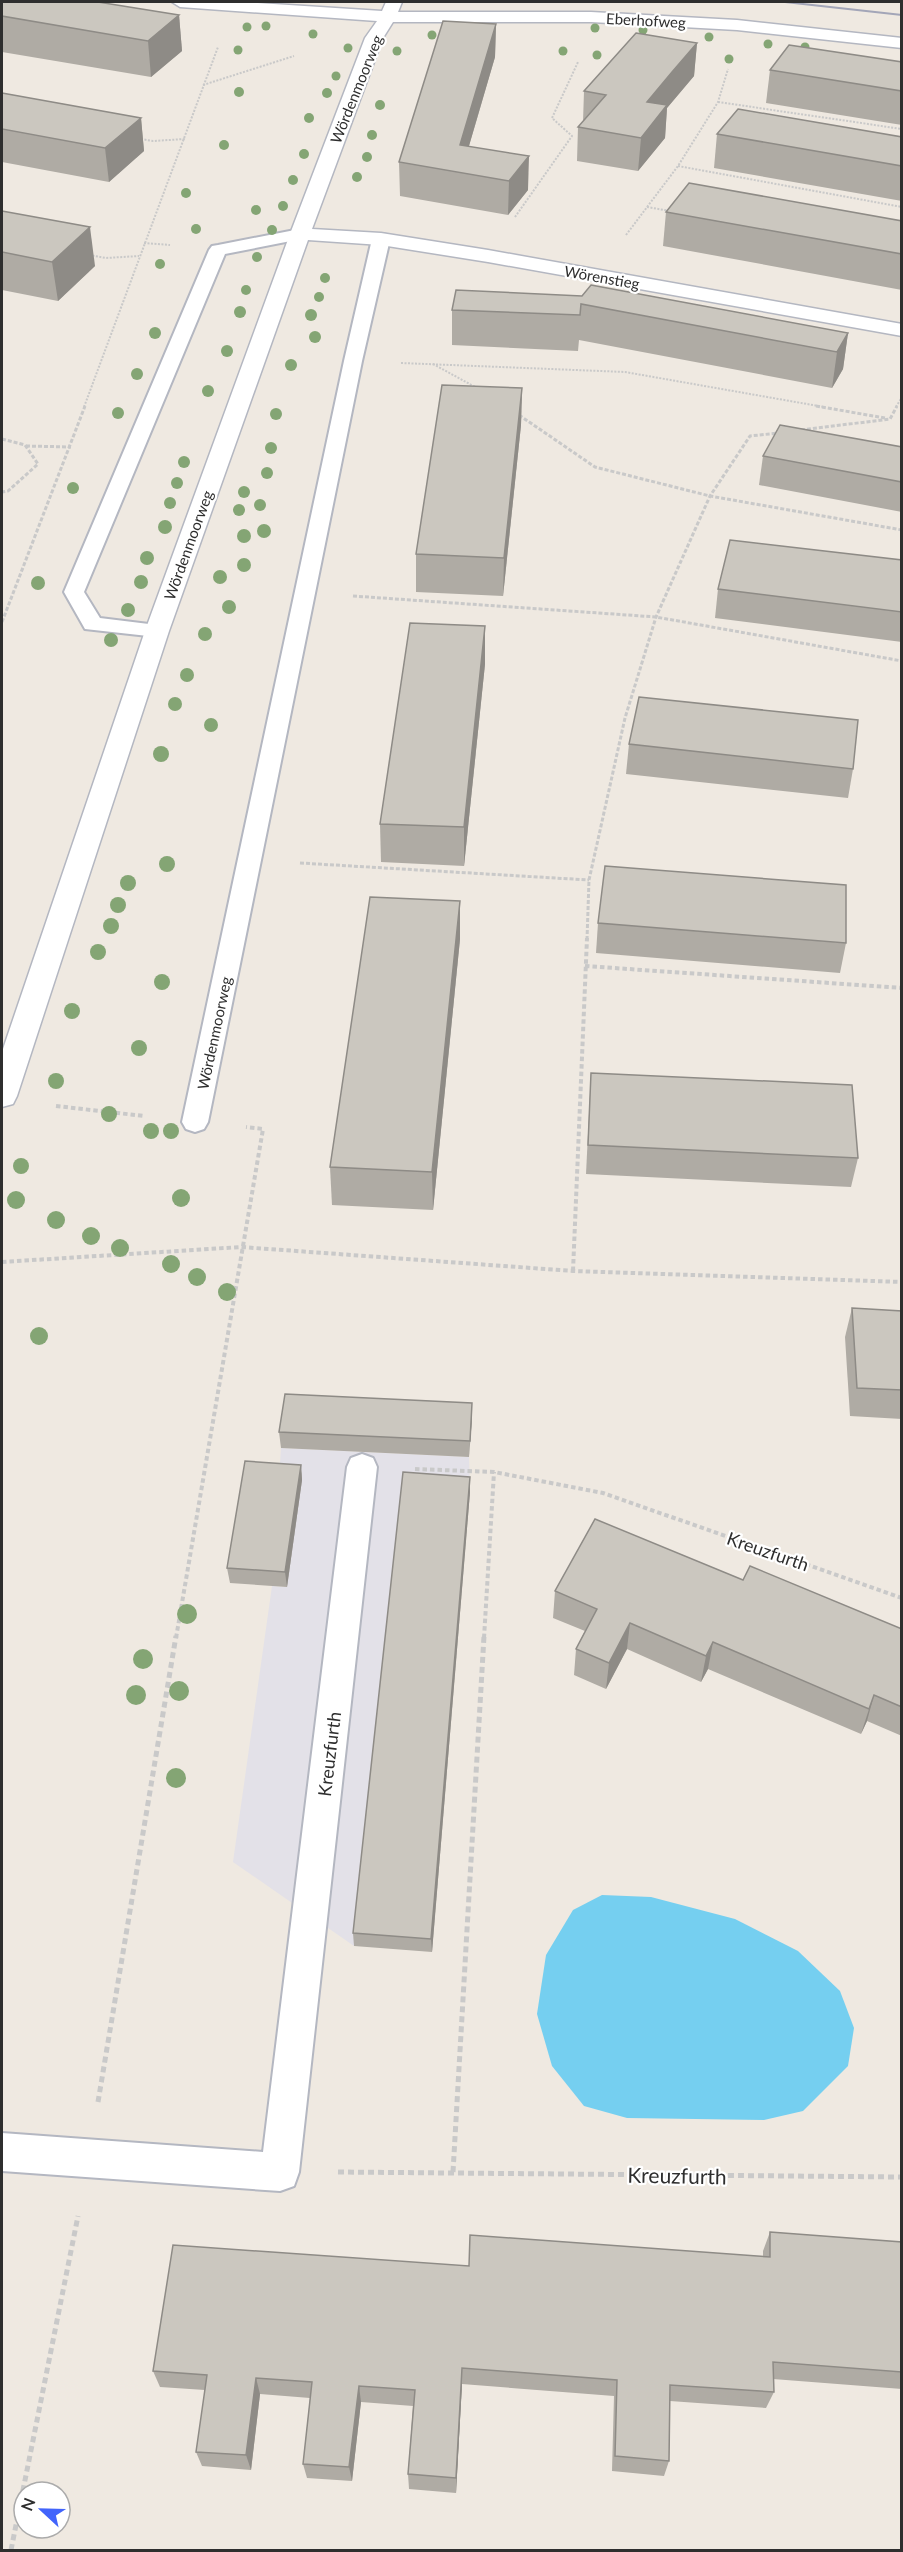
<svg xmlns="http://www.w3.org/2000/svg" width="903" height="2552" font-family="Lato,sans-serif">
  <style>
    .industrial { fill: #e3e1e8 }
    .water { fill: #75cff0 }
    .lines { fill: none; stroke-linecap: round; stroke-linejoin: round }
    .service-casing { stroke: #b4b7c1; stroke-width: 4 }
    .minor-casing { stroke: #b4b7c1; stroke-width: 3 }
    .path-far3 { stroke: #c9c9c9; stroke-width: 2; stroke-dasharray: 2 1.5; stroke-linecap: butt }
    .path-far2 { stroke: #c9c9c9; stroke-width: 3; stroke-dasharray: 4 2; stroke-linecap: butt }
    .path-far1 { stroke: #c9c9c9; stroke-width: 4; stroke-dasharray: 4.5 3; stroke-linecap: butt }
    .path { stroke: #c9c9c9; stroke-width: 5; stroke-dasharray: 6 4; stroke-linecap: butt }
    .service { fill: #fff; fill-rule: evenodd }
    .minor { fill: #fff; fill-rule: evenodd }
    .rail { stroke: #a3a6b8; stroke-width: 2 }
    .tree { fill: #84a574 }
    .wall { fill: #afaba4 }
    .shaded-wall { fill: #8e8b86 }
    .building { fill: #cbc7bf; stroke: #8e8b86; stroke-width: 1.5 }
    .labels { text-anchor: middle; dominant-baseline: central; stroke-width: 4.5; stroke-linejoin: round; paint-order: stroke }
    .far-street-label { font-size: 15px; fill: #2e2e2e; stroke: #fff }
    .street-label { font-size: 18px; fill: #2e2e2e; stroke: #fff }
    .near-street-label { font-size: 21px; fill: #2e2e2e; stroke: #fff }
  </style>
  <rect width="100%" height="100%" fill="#efe9e1"/>
  <polygon class="industrial" points="281,1448 469,1457 470,1492 404,1488 354,1946 233,1862 272,1586 286,1587 279,1478"/>
  <polygon class="water" points="602,1895 651,1897 735,1919 798,1951 840,1991 854,2028 848,2066 803,2111 764,2120 627,2118 584,2106 552,2066 537,2014 546,1955 573,1910"/>
  <g class="lines">
    <g class="service-casing">
      <g id="service">
        <polygon points="300,229 306,230 309,234 306,238 225,254 84,592 100,618 157,625 165,626 168,631 165,636 157,637 85,629 64,592 209,250 212,246 218,245"/>
        <polygon points="381,234 387,235 390,239 362,361 208,1122 204,1129 195,1132 186,1129 182,1122 344,361 372,239 375,235"/>
        <polygon points="362,1454 373,1458 377,1467 299,2172 294,2186 280,2191 2,2171 2,2133 263,2152 347,1467 351,1458"/>
      </g>
    </g>
    <g class="minor-casing">
      <polygon id="minor" points="172,2 243,2 382,11 386,2 402,2 398,12 591,12 737,20 902,38 902,48 737,30 591,22 393,22 383,38 312,229 381,233 488,250 902,324 902,336 488,262 381,245 308,240 169,631 17,1096 13,1104 2,1107 2,1052 145,631 290,234 365,38 377,21 180,7"/>
    </g>
    <g class="path-far3">
      <polyline points="203,85 294,56"/>
      <polyline points="718,102 902,129"/>
      <polyline points="141,139 153,141 185,139"/>
      <polyline points="678,166 902,207"/>
      <polyline points="647,207 670,211"/>
      <polyline points="515,217 572,136 552,118 578,62"/>
      <polyline points="626,235 678,166 718,102 728,69"/>
      <polyline points="144,243 170,245"/>
      <polyline points="89,255 106,258 139,256"/>
      <polyline points="401,363 625,372 824,407"/>
      <polyline points="433,364 477,388"/>
      <polyline points="84,407 218,47"/>
      <polyline points="896,407 902,397"/>
    </g>
    <g class="path-far2">
      <polyline points="816,406 885,418"/>
      <polyline points="519,415 595,467 710,496 902,530"/>
      <polyline points="801,430 890,419 897,406"/>
      <polyline points="2,439 25,445 38,464 8,491 2,492"/>
      <polyline points="26,446 71,447"/>
      <polyline points="353,596 656,617 902,661"/>
      <polyline points="2,622 85,406"/>
      <polyline points="300,863 589,880"/>
      <polyline points="587,940 589,880 625,718 656,617 710,496 750,436 779,433"/>
    </g>
    <g class="path-far1">
      <polyline points="585,966 902,988"/>
      <polyline points="56,1106 144,1116"/>
      <polyline points="2,1262 241,1247 573,1271 902,1282"/>
      <polyline points="573,1271 587,938"/>
      <polyline points="415,1469 494,1472 603,1493 902,1598"/>
      <polyline points="176,1638 263,1129 246,1127"/>
      <polyline points="484,1638 494,1472"/>
    </g>
    <g class="path">
      <polyline points="98,2102 176,1636"/>
      <polyline points="338,2172 902,2177"/>
      <polyline points="453,2172 484,1636"/>
      <polyline points="11,2550 78,2216"/>
    </g>
    <use href="#service" class="service"/>
    <use href="#minor" class="minor"/>
    <polyline class="rail" points="785,2 902,15"/>
  </g>
  <g class="tree">
    <circle cx="266" cy="26" r="4.5"/>
    <circle cx="247" cy="27" r="4.5"/>
    <circle cx="595" cy="28" r="4.5"/>
    <circle cx="643" cy="30" r="4.5"/>
    <circle cx="313" cy="34" r="4.5"/>
    <circle cx="432" cy="35" r="4.5"/>
    <circle cx="709" cy="37" r="4.5"/>
    <circle cx="768" cy="44" r="4.5"/>
    <circle cx="805" cy="47" r="4.5"/>
    <circle cx="348" cy="48" r="4.5"/>
    <circle cx="238" cy="50" r="4.5"/>
    <circle cx="397" cy="51" r="4.5"/>
    <circle cx="563" cy="51" r="4.5"/>
    <circle cx="597" cy="55" r="4.5"/>
    <circle cx="729" cy="59" r="4.5"/>
    <circle cx="336" cy="76" r="4.5"/>
    <circle cx="239" cy="92" r="5"/>
    <circle cx="327" cy="93" r="5"/>
    <circle cx="380" cy="105" r="5"/>
    <circle cx="309" cy="118" r="5"/>
    <circle cx="372" cy="135" r="5"/>
    <circle cx="224" cy="145" r="5"/>
    <circle cx="304" cy="154" r="5"/>
    <circle cx="367" cy="157" r="5"/>
    <circle cx="357" cy="177" r="5"/>
    <circle cx="293" cy="180" r="5"/>
    <circle cx="186" cy="193" r="5"/>
    <circle cx="283" cy="206" r="5"/>
    <circle cx="256" cy="210" r="5"/>
    <circle cx="196" cy="229" r="5"/>
    <circle cx="272" cy="230" r="5"/>
    <circle cx="257" cy="257" r="5"/>
    <circle cx="160" cy="264" r="5"/>
    <circle cx="325" cy="278" r="5"/>
    <circle cx="246" cy="290" r="5"/>
    <circle cx="319" cy="297" r="5"/>
    <circle cx="240" cy="312" r="6"/>
    <circle cx="311" cy="315" r="6"/>
    <circle cx="155" cy="333" r="6"/>
    <circle cx="315" cy="337" r="6"/>
    <circle cx="227" cy="351" r="6"/>
    <circle cx="291" cy="365" r="6"/>
    <circle cx="137" cy="374" r="6"/>
    <circle cx="208" cy="391" r="6"/>
    <circle cx="118" cy="413" r="6"/>
    <circle cx="276" cy="414" r="6"/>
    <circle cx="271" cy="448" r="6"/>
    <circle cx="184" cy="462" r="6"/>
    <circle cx="267" cy="473" r="6"/>
    <circle cx="177" cy="483" r="6"/>
    <circle cx="73" cy="488" r="6"/>
    <circle cx="244" cy="492" r="6"/>
    <circle cx="170" cy="503" r="6"/>
    <circle cx="260" cy="505" r="6"/>
    <circle cx="239" cy="510" r="6"/>
    <circle cx="165" cy="527" r="7"/>
    <circle cx="264" cy="531" r="7"/>
    <circle cx="244" cy="536" r="7"/>
    <circle cx="147" cy="558" r="7"/>
    <circle cx="244" cy="565" r="7"/>
    <circle cx="220" cy="577" r="7"/>
    <circle cx="141" cy="582" r="7"/>
    <circle cx="38" cy="583" r="7"/>
    <circle cx="229" cy="607" r="7"/>
    <circle cx="128" cy="610" r="7"/>
    <circle cx="205" cy="634" r="7"/>
    <circle cx="111" cy="640" r="7"/>
    <circle cx="187" cy="675" r="7"/>
    <circle cx="175" cy="704" r="7"/>
    <circle cx="211" cy="725" r="7"/>
    <circle cx="161" cy="754" r="8"/>
    <circle cx="167" cy="864" r="8"/>
    <circle cx="128" cy="883" r="8"/>
    <circle cx="118" cy="905" r="8"/>
    <circle cx="111" cy="926" r="8"/>
    <circle cx="98" cy="952" r="8"/>
    <circle cx="162" cy="982" r="8"/>
    <circle cx="72" cy="1011" r="8"/>
    <circle cx="139" cy="1048" r="8"/>
    <circle cx="56" cy="1081" r="8"/>
    <circle cx="109" cy="1114" r="8"/>
    <circle cx="151" cy="1131" r="8"/>
    <circle cx="171" cy="1131" r="8"/>
    <circle cx="21" cy="1166" r="8"/>
    <circle cx="181" cy="1198" r="9"/>
    <circle cx="16" cy="1200" r="9"/>
    <circle cx="56" cy="1220" r="9"/>
    <circle cx="91" cy="1236" r="9"/>
    <circle cx="120" cy="1248" r="9"/>
    <circle cx="171" cy="1264" r="9"/>
    <circle cx="197" cy="1277" r="9"/>
    <circle cx="227" cy="1292" r="9"/>
    <circle cx="39" cy="1336" r="9"/>
    <circle cx="187" cy="1614" r="10"/>
    <circle cx="143" cy="1659" r="10"/>
    <circle cx="179" cy="1691" r="10"/>
    <circle cx="136" cy="1695" r="10"/>
    <circle cx="176" cy="1778" r="10"/>
  </g>
  <g class="wall">
    <polygon points="2,2 179,15 182,51 151,77 2,52"/>
    <polygon points="496,24 495,57 469,146 528,190 508,215 400,196 399,162"/>
    <polygon points="697,43 694,76 667,108 665,138 638,171 577,161 578,127 583,122 584,91"/>
    <polygon points="902,62 902,125 766,103 770,70"/>
    <polygon points="2,93 141,118 144,151 109,182 2,162"/>
    <polygon points="717,134 902,137 902,201 714,168"/>
    <polygon points="2,211 95,266 58,301 2,290"/>
    <polygon points="666,212 902,221 902,290 663,246"/>
    <polygon points="456,290 848,333 843,369 832,388 579,340 578,351 452,345 452,310"/>
    <polygon points="522,388 521,425 503,596 416,592 416,554"/>
    <polygon points="902,447 902,512 759,485 763,456"/>
    <polygon points="902,560 902,642 715,618 718,589"/>
    <polygon points="485,626 485,664 464,866 381,862 380,824"/>
    <polygon points="629,744 853,769 848,798 626,774"/>
    <polygon points="460,901 460,939 433,1210 332,1205 330,1167"/>
    <polygon points="598,923 846,943 840,973 596,953"/>
    <polygon points="591,1073 858,1158 851,1187 586,1174"/>
    <polygon points="852,1308 902,1311 902,1419 850,1416 845,1337"/>
    <polygon points="472,1418 469,1457 281,1448 279,1432"/>
    <polygon points="301,1465 302,1480 287,1587 230,1583 227,1568"/>
    <polygon points="470,1477 470,1492 432,1952 354,1946 353,1933"/>
    <polygon points="743,1580 902,1629 902,1736 867,1721 861,1734 708,1669 701,1682 627,1649 606,1689 574,1675 576,1649 585,1631 553,1618 555,1591"/>
    <polygon points="770,2232 902,2242 902,2389 773,2379 774,2392 766,2408 670,2401 669,2461 664,2476 612,2471 614,2396 462,2384 456,2493 409,2489 408,2474 413,2406 361,2402 352,2481 307,2478 303,2464 310,2398 260,2394 251,2470 202,2466 196,2452 205,2390 160,2387 153,2371 469,2266 763,2257 763,2251"/>
  </g>
  <g class="shaded-wall">
    <polygon points="179,15 182,51 151,77 148,41"/>
    <polygon points="496,24 495,57 461,173 460,145"/>
    <polygon points="697,43 694,76 667,108 665,138 638,171 641,138 647,102 672,72"/>
    <polygon points="141,118 144,151 109,182 105,148"/>
    <polygon points="529,156 528,190 508,215 509,181"/>
    <polygon points="90,227 95,266 58,301 52,262"/>
    <polygon points="848,333 843,369 832,388 837,352"/>
    <polygon points="522,388 521,425 503,596 504,558"/>
    <polygon points="485,626 485,664 464,866 464,827"/>
    <polygon points="460,901 460,939 433,1210 432,1172"/>
    <polygon points="472,1403 472,1418 469,1457 470,1441"/>
    <polygon points="301,1465 302,1480 287,1587 285,1572"/>
    <polygon points="470,1477 470,1492 432,1952 431,1939"/>
    <polygon points="630,1623 627,1649 606,1689 609,1663"/>
    <polygon points="713,1642 708,1669 701,1682 706,1656"/>
    <polygon points="874,1695 867,1721 861,1734 869,1709"/>
    <polygon points="462,2368 462,2384 456,2493 456,2478"/>
    <polygon points="256,2378 260,2394 251,2470 246,2455"/>
    <polygon points="359,2386 361,2402 352,2481 349,2467"/>
  </g>
  <g class="building">
    <polygon points="2,2 98,2 179,15 148,41 2,16"/>
    <polygon points="443,21 496,24 460,145 529,156 509,181 399,162"/>
    <polygon points="636,33 697,43 672,72 647,102 667,105 641,138 578,127 606,95 584,91"/>
    <polygon points="789,45 902,62 902,91 770,70"/>
    <polygon points="2,93 141,118 105,148 2,129"/>
    <polygon points="738,109 902,137 902,166 717,134"/>
    <polygon points="689,183 902,221 902,254 666,212"/>
    <polygon points="2,211 90,227 52,262 2,252"/>
    <polygon points="591,285 848,333 837,352 581,304 580,315 452,310 456,290 582,296"/>
    <polygon points="442,385 522,388 504,558 416,554"/>
    <polygon points="780,425 902,447 902,482 763,456"/>
    <polygon points="730,540 902,560 902,612 718,589"/>
    <polygon points="410,623 485,626 464,827 380,824"/>
    <polygon points="639,697 858,720 853,769 629,744"/>
    <polygon points="605,866 846,885 846,943 598,923"/>
    <polygon points="370,897 460,901 432,1172 330,1167"/>
    <polygon points="591,1073 852,1085 858,1158 588,1145"/>
    <polygon points="852,1308 902,1311 902,1390 857,1388"/>
    <polygon points="285,1394 472,1403 470,1441 279,1432"/>
    <polygon points="245,1461 301,1465 285,1572 227,1568"/>
    <polygon points="403,1472 470,1477 431,1939 353,1933"/>
    <polygon points="595,1519 743,1580 750,1566 902,1629 902,1707 874,1695 869,1709 713,1642 706,1656 630,1623 609,1663 576,1649 597,1609 555,1591"/>
    <polygon points="770,2232 902,2242 902,2372 773,2362 774,2392 670,2385 669,2461 615,2456 617,2380 462,2368 456,2478 408,2474 415,2390 359,2386 349,2467 303,2464 312,2382 256,2378 246,2455 196,2452 207,2375 153,2371 173,2245 469,2266 470,2235 770,2257"/>
  </g>
  <g class="labels">
    <g class="far-street-label">
      <text transform="translate(646 20) rotate(3)">Eberhofweg</text>
      <text transform="translate(356 89) rotate(-68)">Wördenmoorweg</text>
      <text transform="translate(602 277) rotate(10)">Wörenstieg</text>
      <text transform="translate(188 545) rotate(-70)">Wördenmoorweg</text>
      <text transform="translate(214 1033) rotate(-78)">Wördenmoorweg</text>
    </g>
    <g class="street-label">
      <text transform="translate(768 1551) rotate(19)">Kreuzfurth</text>
      <text transform="translate(329 1754) rotate(-83)">Kreuzfurth</text>
    </g>
    <g class="near-street-label">
      <text transform="translate(677 2175) rotate(1)">Kreuzfurth</text>
    </g>
  </g>
  <rect width="903" height="2552" fill="none" stroke="#2e2e2e" stroke-width="6"/>
  <g transform="translate(42 2510) rotate(292)"><circle r="28" fill="#ffffff" stroke="#ababab" stroke-width="1.5"/>
  <path d="M0-4.5L10 22L0 15L-10 22Z" fill="#4264fb"/>
  <text y="-9" font-size="16" font-weight="bold" text-anchor="middle" fill="#2e2e2e">N</text>
  </g>
</svg>
